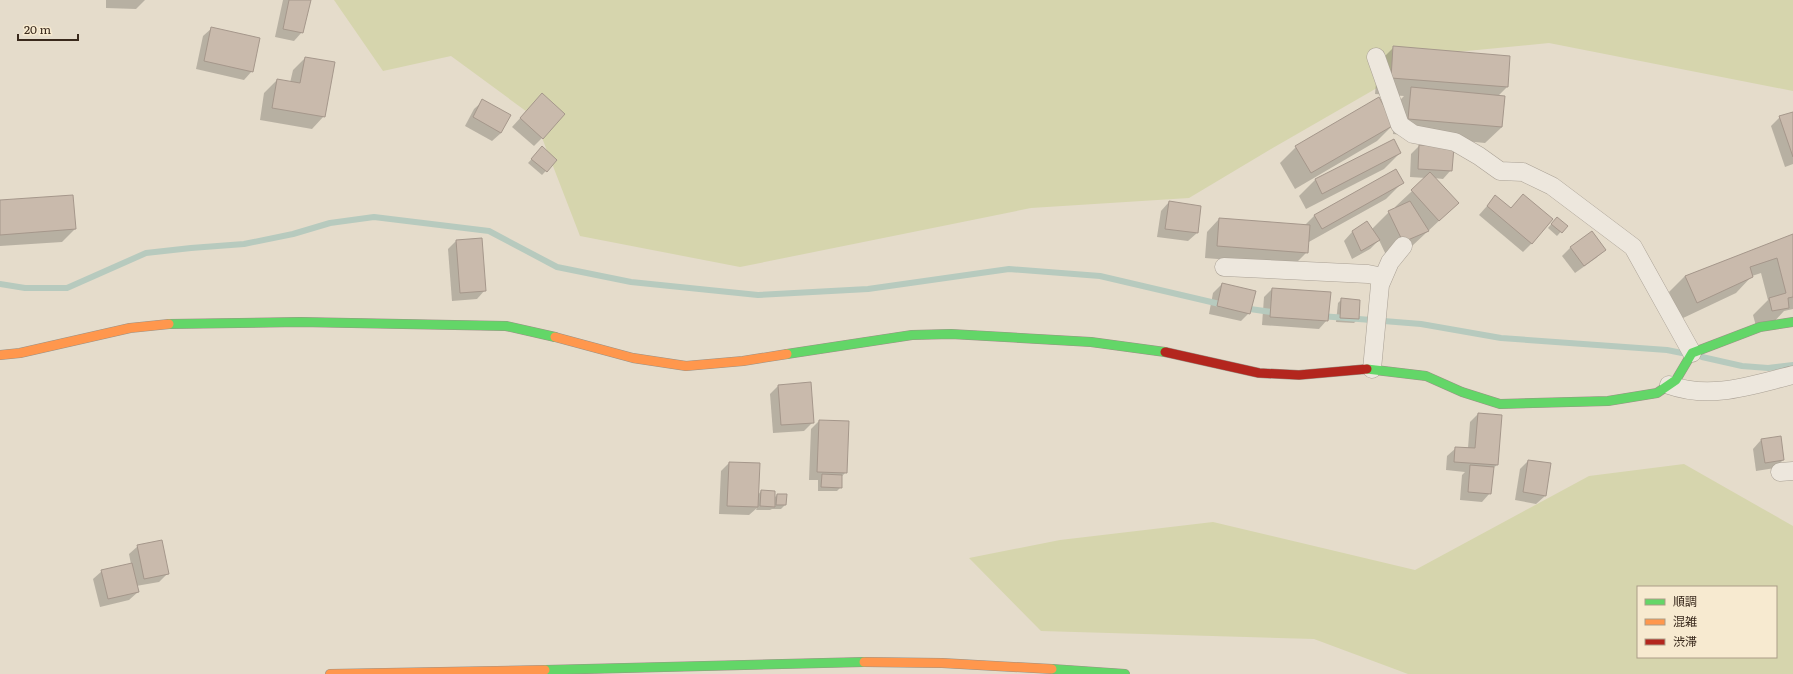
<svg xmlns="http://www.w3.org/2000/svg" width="1793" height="674" font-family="Literata,'Noto Sans JP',serif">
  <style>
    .green { fill: #d6d5ad; fill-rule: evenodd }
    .shadow { fill: #0003 }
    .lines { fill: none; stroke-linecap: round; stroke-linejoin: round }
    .stream { stroke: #b7cabe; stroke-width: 6 }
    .building { fill: #c9baac; stroke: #a5978b }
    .street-casing { stroke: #aaa195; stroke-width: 19 }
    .fast-casing { stroke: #9a9185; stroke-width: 10 }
    .slow-casing { stroke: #9a9185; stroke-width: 10 }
    .jam-casing { stroke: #9a9185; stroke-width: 10 }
    .street { stroke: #ede7dd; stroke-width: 18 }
    .fast { stroke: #63d668; stroke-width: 9 }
    .slow { stroke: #ff974d; stroke-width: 9 }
    .jam { stroke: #b3261e; stroke-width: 9 }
  </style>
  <rect width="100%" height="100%" fill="#e5dccb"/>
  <g class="green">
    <polygon points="334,0 1793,0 1793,91 1549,43 1436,54 1271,149 1189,198 1031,208 740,267 580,236 534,117 451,56 383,71"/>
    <path d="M1684,464L1793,526V674H1408L1314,639L1041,631L969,558L1060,540L1213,522L1415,570L1589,476ZM1638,587H1776V657H1638Z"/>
  </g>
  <g class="shadow">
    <polygon points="106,0 145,0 136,9 106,8"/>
    <polygon points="283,0 310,0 302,32 294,41 275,37"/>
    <polygon points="212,28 252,71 244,80 196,69 203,36"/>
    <polygon points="1394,47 1507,87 1497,97 1502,127 1485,143 1393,134 1395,105 1404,96 1375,94 1378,63"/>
    <polygon points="305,58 324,116 312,129 260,120 264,93 277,80 290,83 293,70"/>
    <polygon points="483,101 501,133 492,141 465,126 474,109"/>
    <polygon points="534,103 542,138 534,146 512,127"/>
    <polygon points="1793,113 1793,164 1785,167 1771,126 1780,117"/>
    <polygon points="1393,125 1377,141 1295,189 1280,163 1296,147"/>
    <polygon points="1393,140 1400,153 1384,169 1306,209 1299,196 1315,180"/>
    <polygon points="1419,146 1451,170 1443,179 1434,178 1441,219 1412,246 1387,257 1379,240 1370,249 1352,259 1344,241 1352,232 1367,222 1372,229 1389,212 1397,208 1395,207 1426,178 1410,177 1411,154"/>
    <polygon points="538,152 556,160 542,175 528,163"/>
    <polygon points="1396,171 1402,183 1386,199 1307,243 1307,252 1294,265 1205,258 1207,232 1219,219 1304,226 1314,216"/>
    <polygon points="72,196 75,229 62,242 0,246 0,201"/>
    <polygon points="1495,197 1510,209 1532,243 1523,252 1479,215"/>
    <polygon points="1169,202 1197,233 1188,241 1157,237 1161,211"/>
    <polygon points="1553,222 1566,226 1557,236 1548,228"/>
    <polygon points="1793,235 1793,309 1784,311 1772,324 1756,326 1753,315 1768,300 1761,273 1752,276 1736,293 1681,319 1669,292 1685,276"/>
    <polygon points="456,241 485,290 477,299 452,301 448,249"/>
    <polygon points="1571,247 1605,250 1596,258 1575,273 1562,256"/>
    <polygon points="1222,284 1249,313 1241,321 1209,314 1213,293"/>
    <polygon points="1272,289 1327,320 1319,329 1262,325 1264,297"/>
    <polygon points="1342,299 1358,319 1354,323 1336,322 1338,303"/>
    <polygon points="778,386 813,422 804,431 773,433 770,394"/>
    <polygon points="1478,414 1497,465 1492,469 1490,493 1482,502 1460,500 1462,475 1465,472 1446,470 1447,456 1456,448 1468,448 1470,422"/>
    <polygon points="819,421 846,472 841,477 841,487 837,491 818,491 818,480 809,480 811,429"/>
    <polygon points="1761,440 1783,460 1775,468 1756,471 1753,449"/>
    <polygon points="1528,461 1545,496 1536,504 1515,500 1520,469"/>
    <polygon points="729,463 758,495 761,491 774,498 777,495 785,505 781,509 772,509 770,510 756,510 757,508 749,515 719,514 721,471"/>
    <polygon points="138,546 168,573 159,582 136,586 138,592 129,600 100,607 93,579 102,571 131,564 129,554"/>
  </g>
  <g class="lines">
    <g class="stream">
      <polyline points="0,284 25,288 67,288 146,253 191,248 244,244 293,234 330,223 374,217 489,231 557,267 631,282 758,295 868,289 1009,269 1100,276 1224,305"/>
      <polyline points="1243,308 1278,313"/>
      <polyline points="1321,316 1421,324 1501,338 1667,350 1687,354"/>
      <polyline points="1702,357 1742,366 1768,368 1793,365"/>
    </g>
  </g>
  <g class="building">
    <polygon points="289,0 311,0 303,33 283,29"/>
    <polygon points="211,27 260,38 253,72 204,61"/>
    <polygon points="1393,46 1510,56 1508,87 1391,78"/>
    <polygon points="305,57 335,62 325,117 272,108 277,79 300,83"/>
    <polygon points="1411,87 1505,96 1502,127 1408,119"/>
    <polygon points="542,93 565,114 543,139 520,118"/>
    <polygon points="1379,97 1394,125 1311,173 1295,146"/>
    <polygon points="482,99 511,115 501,133 473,117"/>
    <polygon points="1793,112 1793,157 1779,116"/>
    <polygon points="1394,139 1401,153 1322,194 1315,179"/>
    <polygon points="1419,145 1454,147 1452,171 1418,169"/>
    <polygon points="542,146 557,160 547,172 531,159"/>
    <polygon points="1396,169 1404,183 1322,229 1314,215"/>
    <polygon points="1430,172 1459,203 1439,221 1411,190"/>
    <polygon points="1523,194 1553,219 1532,244 1487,206 1495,195 1511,208"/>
    <polygon points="73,195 76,229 0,235 0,200"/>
    <polygon points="1169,201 1201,206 1198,233 1165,229"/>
    <polygon points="1410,201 1429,231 1403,242 1388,211"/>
    <polygon points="1557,217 1568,226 1562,233 1551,224"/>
    <polygon points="1219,218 1310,225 1308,253 1217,246"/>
    <polygon points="1367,221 1380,240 1361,251 1352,231"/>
    <polygon points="1592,231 1606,250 1584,266 1570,247"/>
    <polygon points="1793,234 1793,297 1788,298 1789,308 1772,311 1769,298 1786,293 1777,258 1750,267 1753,277 1697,303 1685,276"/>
    <polygon points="482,238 486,291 460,293 456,240"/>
    <polygon points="1222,283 1256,291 1250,314 1217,306"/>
    <polygon points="1272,288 1331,292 1328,321 1270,317"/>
    <polygon points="1341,298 1360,300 1359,319 1340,318"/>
    <polygon points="811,382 814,423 781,425 778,385"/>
    <polygon points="1478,413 1502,415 1498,465 1454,462 1455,447 1475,448"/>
    <polygon points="819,420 849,421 847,473 817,472"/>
    <polygon points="1781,436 1784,460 1765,463 1761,439"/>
    <polygon points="1528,460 1551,463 1546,496 1523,492"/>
    <polygon points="729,462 760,463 758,507 727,506"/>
    <polygon points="1470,465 1494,467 1491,494 1468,492"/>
    <polygon points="822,474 842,475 842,488 821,487"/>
    <polygon points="761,490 775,491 775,507 760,506"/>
    <polygon points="777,494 787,494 786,505 776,505"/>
    <polygon points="162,540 169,574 144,579 137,545"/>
    <polygon points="132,563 139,592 108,599 101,570"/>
  </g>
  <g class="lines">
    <g class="street-casing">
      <g id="street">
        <polyline points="1376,57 1400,125 1413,134 1455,142 1479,156 1500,171 1523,172 1552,186 1633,247 1692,353"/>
        <polyline points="1224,267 1368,274 1383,277"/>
        <polyline points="1372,369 1380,285 1390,262 1403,246"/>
        <path d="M1669,385C1711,400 1752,385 1793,375"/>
        <polyline points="1780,472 1793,471"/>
      </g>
    </g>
    <g class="fast-casing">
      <g id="fast">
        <polyline points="169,324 300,322 506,326 555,337"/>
        <polyline points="787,354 912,335 951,334 1091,342 1165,352"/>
        <polyline points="1367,369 1426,376 1462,392 1500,404 1608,401 1657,393 1676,380 1692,353 1760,327 1793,322"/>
        <polyline points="1052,669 1125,674"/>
        <polyline points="545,670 864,662"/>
      </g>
    </g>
    <g class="slow-casing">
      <g id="slow">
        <polyline points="555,337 633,358 686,366 743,361 787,354"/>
        <polyline points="0,355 20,353 130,328 169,324"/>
        <polyline points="864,662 942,663 1052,669"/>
        <polyline points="330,674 545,670"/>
      </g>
    </g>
    <g class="jam-casing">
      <polyline id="jam" points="1165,352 1259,373 1299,375 1367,369"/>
    </g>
    <use href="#street" class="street"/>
    <use href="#fast" class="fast"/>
    <use href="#slow" class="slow"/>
    <use href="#jam" class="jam"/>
  </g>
  <rect x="1637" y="586" width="140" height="72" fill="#f7ead0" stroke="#ab9d88"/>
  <rect x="1645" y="599" width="20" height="6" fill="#63d668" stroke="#ab9d88"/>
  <text x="1673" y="606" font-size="12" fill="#39291c">順調</text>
  <rect x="1645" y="619" width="20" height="6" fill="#ff974d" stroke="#ab9d88"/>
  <text x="1673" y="626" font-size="12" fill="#39291c">混雑</text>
  <rect x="1645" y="639" width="20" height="6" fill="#b3261e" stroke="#ab9d88"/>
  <text x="1673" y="646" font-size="12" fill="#39291c">渋滞</text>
  <path d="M18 34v6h60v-6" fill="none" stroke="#39291c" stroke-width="2"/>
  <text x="24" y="34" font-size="12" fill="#39291c" stroke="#f7ead0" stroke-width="3" paint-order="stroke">20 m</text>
</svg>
